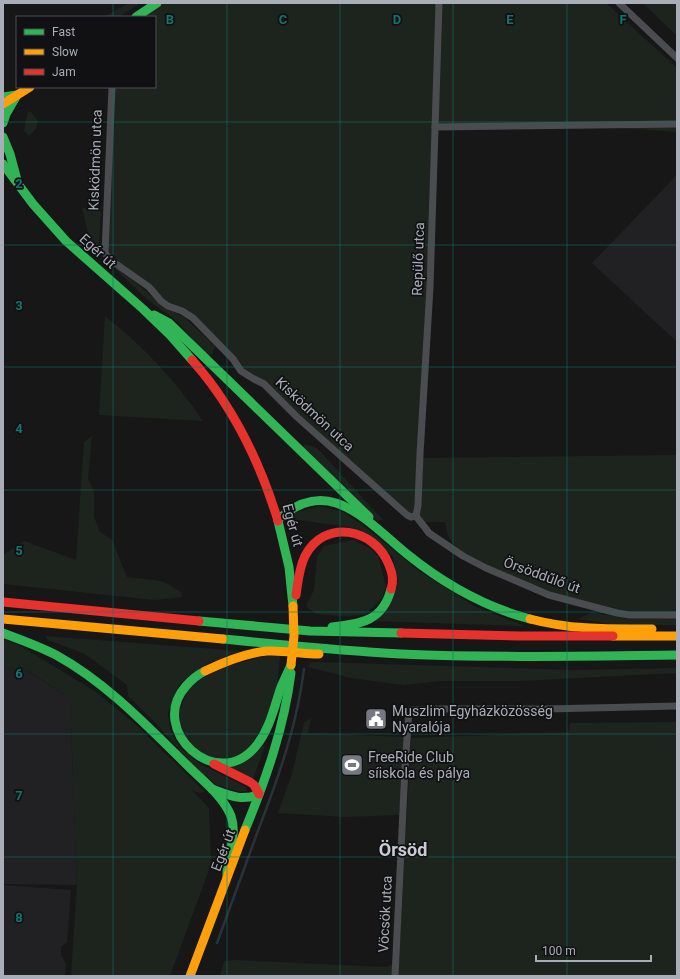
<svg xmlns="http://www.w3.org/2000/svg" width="680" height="979" font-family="Roboto,sans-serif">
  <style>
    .built { fill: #212123 }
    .green { fill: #1d241e }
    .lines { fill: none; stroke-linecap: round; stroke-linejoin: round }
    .stream { stroke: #2a3239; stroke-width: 2.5 }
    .street { stroke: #4b4c50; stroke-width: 7 }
    .fast { stroke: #30b455; stroke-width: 9 }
    .slow { stroke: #ff9f0a; stroke-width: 9 }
    .jam { stroke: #e5322d; stroke-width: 9 }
    .slow-bridge { stroke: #ff9f0a; stroke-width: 9 }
    .grid { fill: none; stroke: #0f766e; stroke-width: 1; stroke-opacity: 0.55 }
    .labels { text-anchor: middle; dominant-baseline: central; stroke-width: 3.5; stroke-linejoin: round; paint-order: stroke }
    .street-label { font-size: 14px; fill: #a8adb8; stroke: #111113 }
    .poi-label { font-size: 14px; fill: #a8adb8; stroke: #111113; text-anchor: start }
    .district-label { font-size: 18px; font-weight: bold; fill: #c9ccd4; stroke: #111113 }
    .grid-label { font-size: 13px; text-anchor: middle; font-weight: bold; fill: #0f766e; stroke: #111113; stroke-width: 3.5; stroke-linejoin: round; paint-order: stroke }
  </style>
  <rect width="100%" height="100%" fill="#171717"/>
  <g class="built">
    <polygon points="677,175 677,342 592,263"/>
    <polygon points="3,668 27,671 70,698 77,885 3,884"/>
    <polygon points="3,885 71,890 67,942 61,947 61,955 66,964 65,976 3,975"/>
  </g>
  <g class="green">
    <polygon points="129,3 141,3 118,17 104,17"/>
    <polygon points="157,3 606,3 677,68 677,132 576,125 435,127 422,458 677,455 677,613 627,614 572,601 531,586 459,552 448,536 445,522 424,522 411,517 254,379 193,318 175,308 105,253 112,87 155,87 155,17 136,17"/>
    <polygon points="643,3 677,3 677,32 675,34"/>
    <polygon points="28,111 31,112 38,121 36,129 29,136 24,131"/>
    <polygon points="82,208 101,211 99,243 96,249 91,246"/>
    <polygon points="117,268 135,282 164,307 185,318 215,346 213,353 208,357 178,322 148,300 115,269"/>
    <path d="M105,316C144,347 175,380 203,421L99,415Z"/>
    <path d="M92,436L88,479L94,491V517L100,532L112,540L127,577C138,579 159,579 168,584C172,586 176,590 181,592L182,597L155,600L3,584V555L24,541L76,560L84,442Z"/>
    <polygon points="305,444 317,448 383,520 377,521 303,447"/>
    <polygon points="320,506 343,512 363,525 419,571 476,607 525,626 373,621 391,601 398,581 393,557 365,532 349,527 291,519 294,513"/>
    <polygon points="354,540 371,549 378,556 386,586 382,598 365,615 341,616 316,614 306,606 314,590 317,557 324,546"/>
    <polygon points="592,612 627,619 677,618 677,625 617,625 578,619"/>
    <polygon points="45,636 241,651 206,664 189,676 179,685 168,712 170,729 179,747 200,764 246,787 247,791 241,792 217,785 194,766 151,718 128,696 127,685 85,654 48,640"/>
    <polygon points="3,639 19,645 96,692 135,724 205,792 199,793 192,790 209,808 211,864 170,976 71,976 77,885 70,698 28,671 3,668"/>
    <polygon points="265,656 280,656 277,689 263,726 248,749 240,756 221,760 208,757 189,746 180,726 179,718 180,709 188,689 193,683 224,667"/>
    <polygon points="315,662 573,670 677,668 677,673 520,681 440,681 403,685 351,678 308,667 310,663"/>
    <polygon points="311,718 308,733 405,737 403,777 399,815 345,817 278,813 292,774 304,723"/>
    <polygon points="677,722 677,976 220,976 224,961 234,960 387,967 399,960 411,738 569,732 570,723"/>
    <path d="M263,745L265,746L253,779L228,767C243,765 253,757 263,745Z"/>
  </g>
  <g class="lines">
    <path class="stream" d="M217,943C231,905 245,866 259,828C279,776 297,725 304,669"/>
    <g class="street">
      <polyline points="619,3 677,58"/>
      <polyline points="112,87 105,253 109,259 149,287 161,301 168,306 182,311 193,318 233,359 241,371 254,379 264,384 297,417 407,515 411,517 416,516"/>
      <polyline points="435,127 677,124"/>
      <polyline points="416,516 418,505 420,454 430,287 439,3"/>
      <polyline points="416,516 429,533 463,556 486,568 549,595 617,613 629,615 677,615"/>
      <polyline points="395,976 405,768 409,710 440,709 546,709 677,706"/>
    </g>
    <g class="fast">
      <polyline points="136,17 157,3"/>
      <polyline points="3,97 17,95"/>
      <polyline points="3,123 6,114 17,95"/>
      <polyline points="3,137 10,154 17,180"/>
      <polyline points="3,164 33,204 66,241 143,309 170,335 192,360"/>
      <polyline points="154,315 169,323 369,517"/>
      <path d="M278,520C294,505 314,496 336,503C363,512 386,537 407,554C444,584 485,607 530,619"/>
      <polyline points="278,521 289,567 293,606"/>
      <polyline points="199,621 310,631 401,633"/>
      <path d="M332,627C361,624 383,621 391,589"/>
      <path d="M3,633C21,640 39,646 56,655C107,683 147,726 188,766C203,781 223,796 231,816C238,836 226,856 227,876"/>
      <path d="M223,639C283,645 342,651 401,654C493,658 585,656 677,655"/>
      <path d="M205,671C197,675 192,679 186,686C147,730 217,794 256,746C270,729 274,707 281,687C284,680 288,672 291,665"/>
      <path d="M212,789C228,795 243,802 259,794"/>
      <path d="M245,830C266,779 284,728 291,673"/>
    </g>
    <g class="slow">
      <polyline points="3,104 30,87"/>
      <polyline points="3,619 223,639"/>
      <path d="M530,619C572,630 609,629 652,629"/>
      <polyline points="613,636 677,636"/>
      <path d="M205,671C224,662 246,653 267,651C284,650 302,654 319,654"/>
      <polyline points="190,976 245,830"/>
    </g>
    <g class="jam">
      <path d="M192,360C233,406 260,462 278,521"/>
      <path d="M296,595C298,582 299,568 305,556C324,518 375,528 389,565C392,572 394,581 391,589"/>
      <polyline points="3,602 199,621"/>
      <polyline points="401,633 520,636 613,636"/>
      <polyline points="214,764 250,782 254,785 259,794"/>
    </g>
    <polyline class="slow-bridge" points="291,665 294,636 293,606"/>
  </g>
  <path class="grid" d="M113,3V17M227,3V976M340,3V976M453,3V976M567,3V976M113,87V976M3,122H677M3,245H677M3,367H677M3,490H677M3,612H677M3,734H677M3,857H677"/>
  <defs>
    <g id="civic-square" transform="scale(1.15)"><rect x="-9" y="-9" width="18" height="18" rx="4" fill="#757880" stroke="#111113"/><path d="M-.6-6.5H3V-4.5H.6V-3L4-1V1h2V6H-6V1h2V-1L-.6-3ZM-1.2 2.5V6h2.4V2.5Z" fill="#fff"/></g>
    <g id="stadium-square" transform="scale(1.15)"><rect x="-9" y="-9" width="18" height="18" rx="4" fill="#757880" stroke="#111113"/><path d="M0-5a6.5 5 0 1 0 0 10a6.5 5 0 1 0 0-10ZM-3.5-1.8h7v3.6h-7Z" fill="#fff"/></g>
  </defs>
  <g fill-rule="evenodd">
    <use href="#civic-square" x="376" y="719"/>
    <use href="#stadium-square" x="352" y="765"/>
  </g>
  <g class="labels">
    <g class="street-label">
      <text transform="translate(95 160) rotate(-88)">Kisködmön utca</text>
      <text transform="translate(98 251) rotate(42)">Egér út</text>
      <text transform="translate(418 259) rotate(-88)">Repülő utca</text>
      <text transform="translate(315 414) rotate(43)">Kisködmön utca</text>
      <text transform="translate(293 525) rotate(75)">Egér út</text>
      <text transform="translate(542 575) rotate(20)">Örsöddűlő út</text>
      <text transform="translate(223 850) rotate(-69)">Egér út</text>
      <text transform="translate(385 914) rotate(-87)">Vöcsök utca</text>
    </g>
    <g class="poi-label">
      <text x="392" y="711">Muszlim Egyházközösség<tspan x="392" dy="16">Nyaralója</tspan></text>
      <text x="368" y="757">FreeRide Club<tspan x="368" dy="16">síiskola és pálya</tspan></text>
    </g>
    <g class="district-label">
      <text x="403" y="849">Örsöd</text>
    </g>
  </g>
  <g class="grid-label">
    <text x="170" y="24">B</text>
    <text x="283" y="24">C</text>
    <text x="397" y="24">D</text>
    <text x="510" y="24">E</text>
    <text x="623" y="24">F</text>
    <text x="19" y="188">2</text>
    <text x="19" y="310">3</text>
    <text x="19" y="433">4</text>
    <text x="19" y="555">5</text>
    <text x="19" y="678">6</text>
    <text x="19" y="800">7</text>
    <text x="19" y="922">8</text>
  </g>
  <rect width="680" height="979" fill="none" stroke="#a8adb8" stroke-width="8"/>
  <rect x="16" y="16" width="140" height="72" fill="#111113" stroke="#4d4f55"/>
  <rect x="24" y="29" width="20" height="6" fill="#30b455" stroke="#4d4f55"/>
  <text x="52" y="36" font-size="12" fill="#a8adb8">Fast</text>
  <rect x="24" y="49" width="20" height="6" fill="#ff9f0a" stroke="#4d4f55"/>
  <text x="52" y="56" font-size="12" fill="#a8adb8">Slow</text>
  <rect x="24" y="69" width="20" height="6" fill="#e5322d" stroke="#4d4f55"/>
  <text x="52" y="76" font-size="12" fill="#a8adb8">Jam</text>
  <path d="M536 955v6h115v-6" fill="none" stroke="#a8adb8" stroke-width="2"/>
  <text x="542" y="955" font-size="12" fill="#a8adb8" stroke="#111113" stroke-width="3" paint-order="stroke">100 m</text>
</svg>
